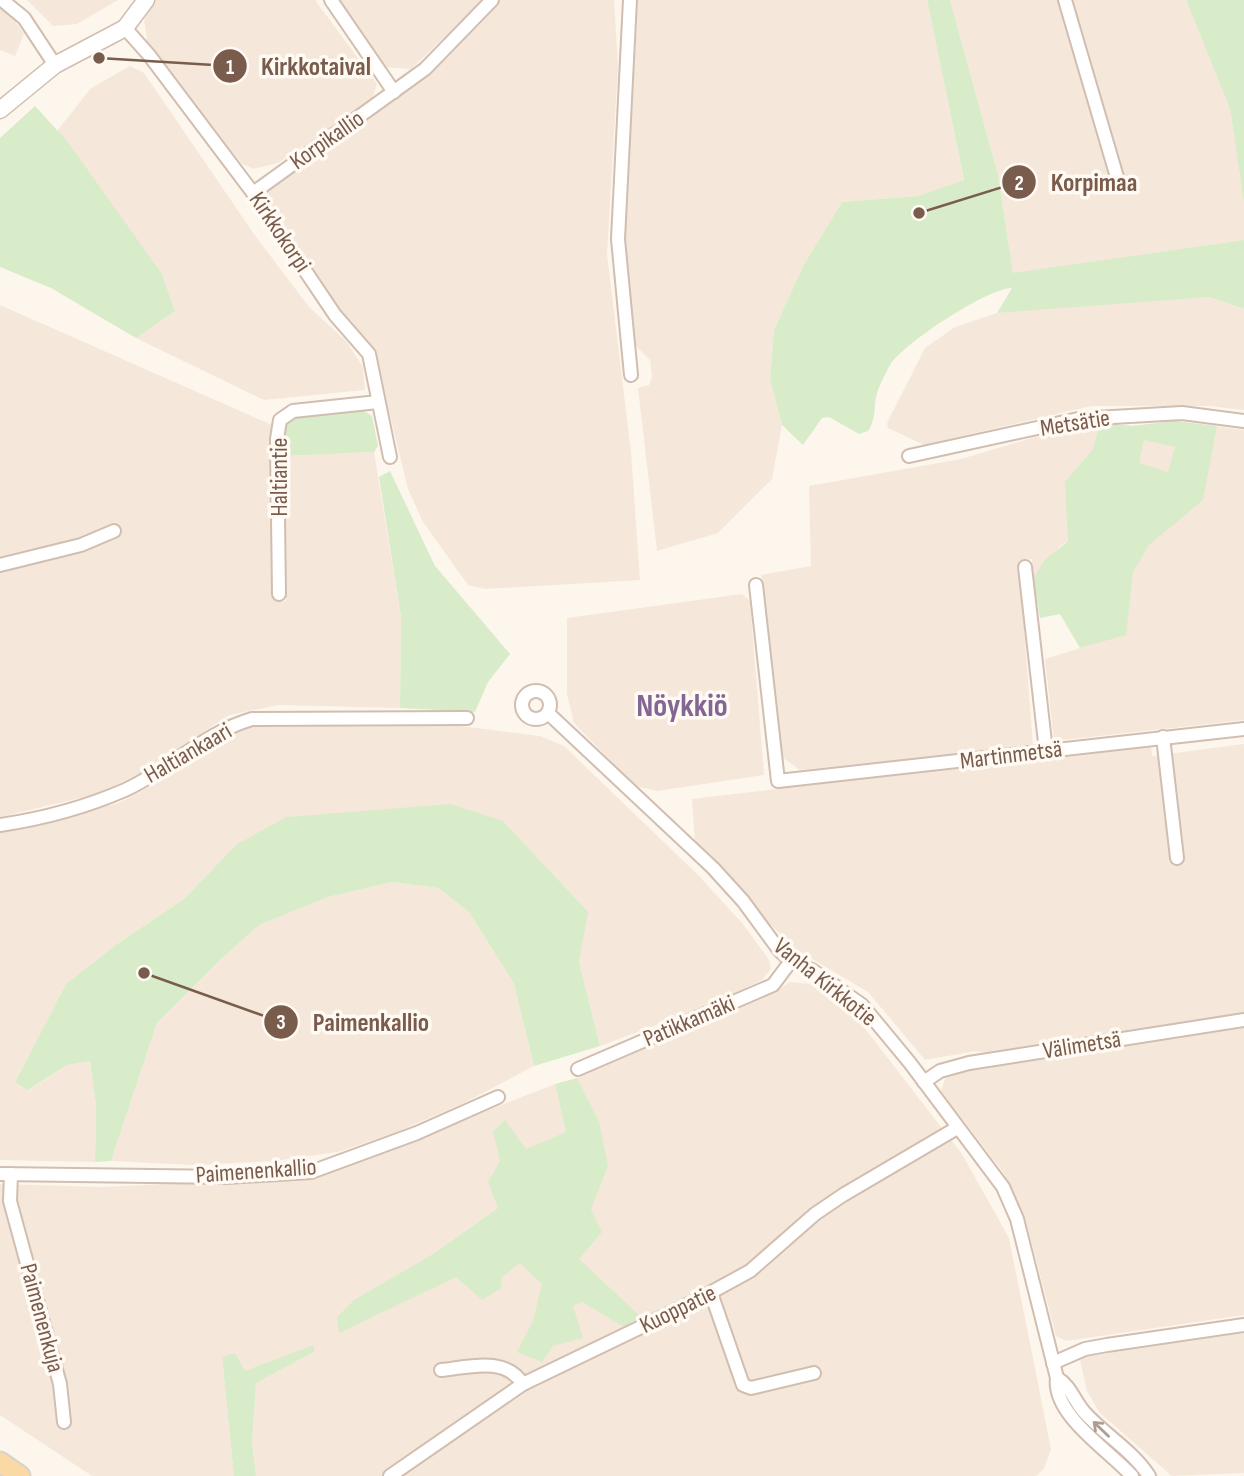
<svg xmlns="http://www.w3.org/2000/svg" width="1244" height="1476" font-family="'Sofia Sans Condensed',sans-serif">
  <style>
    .residential { fill: #f5e8da }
    .green { fill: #d8ecc9; fill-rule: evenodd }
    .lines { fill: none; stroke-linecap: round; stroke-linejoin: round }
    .minor-casing { stroke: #d1beb0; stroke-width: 16 }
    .tertiary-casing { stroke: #d1beb0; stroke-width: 19 }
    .primary-casing { stroke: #dad1cd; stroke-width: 23 }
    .minor { stroke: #fff; stroke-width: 12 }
    .tertiary { stroke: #fff; stroke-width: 16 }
    .primary { stroke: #fbd9a5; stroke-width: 19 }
    .oneway { stroke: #af9d94 }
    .labels { text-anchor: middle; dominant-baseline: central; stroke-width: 7; stroke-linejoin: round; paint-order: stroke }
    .street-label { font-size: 24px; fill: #7a5c4d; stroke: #fffaf3 }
    .district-label { font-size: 32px; font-weight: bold; fill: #846695; stroke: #fffaf3 }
    .leader { fill: none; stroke: #7a5c4d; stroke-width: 2.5 }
    .callout-dot { fill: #7a5c4d; stroke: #fffaf3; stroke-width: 2.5 }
    .mark-label { font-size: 21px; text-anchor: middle; font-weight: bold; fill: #fff }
    .callout-label { font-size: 26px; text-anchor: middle; font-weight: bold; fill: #7a5c4d; stroke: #fffaf3; stroke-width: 7; stroke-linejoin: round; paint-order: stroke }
  </style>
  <rect width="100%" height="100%" fill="#fdf6ec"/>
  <g class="residential">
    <polygon points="27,0 118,0 77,24 53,26"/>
    <polygon points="156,0 315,0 377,84 372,100 278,163 253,169 241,163 148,46 144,20"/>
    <polygon points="338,0 483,0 411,69 386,67"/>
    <polygon points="500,0 614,0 618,66 607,254 631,452 640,580 485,589 468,585 423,522 408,489 375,354 268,219 267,192 294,168 408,89 457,47"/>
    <polygon points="638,0 927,0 964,181 918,196 842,202 803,266 774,330 770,379 782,425 772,479 718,533 657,551 638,388 649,385 652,377 650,360 636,346 625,241"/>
    <polygon points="950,0 1186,0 1230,109 1244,203 1244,240 1013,274 998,175"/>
    <polygon points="0,8 10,14 24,34 15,56 0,50"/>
    <polygon points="130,66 144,73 254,234 309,307 346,341 363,367 365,390 264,400 136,338 175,311 162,274 57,131 91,88"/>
    <polygon points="1209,297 1244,309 1244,410 1210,406 1091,406 924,445 888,428 887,423 925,348 955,327 997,313 1120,301"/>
    <polygon points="0,305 272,425 276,601 286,601 284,456 374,452 401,617 400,708 279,705 229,715 142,772 97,794 0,817"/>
    <polygon points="1175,421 1244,430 1244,720 1054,741 1045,659 1126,634 1103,517 1060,546 1033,578 1032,559 1019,561 1033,746 800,770 782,757 761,575 811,566 809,486 961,459 1035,437 1100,423 1132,426"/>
    <polygon points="742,594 750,601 764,775 657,791 635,786 574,723 567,694 567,618"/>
    <polygon points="287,722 452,725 540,736 564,746 698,875 743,924 769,960 771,969 762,980 715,1003 600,1046 579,962 587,912 503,821 236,845 184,899 117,944 66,984 15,1082 29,1090 67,1065 90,1061 96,1105 95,1162 0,1160 0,832 119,803 151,786 208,746 249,727"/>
    <polygon points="1244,744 1244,1013 991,1054 976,1051 925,1060 868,992 792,947 757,910 743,889 695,843 692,799 1151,745 1152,756"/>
    <polygon points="392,882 438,888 469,912 514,984 534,1066 462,1104 394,1133 338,1152 274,1161 194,1165 111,1161 157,1023 220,960 259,925 328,897"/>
    <polygon points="790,982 811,984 863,1026 962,1154 1009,1238 1051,1449 1044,1469 1036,1476 256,1476 252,1444 256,1383 314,1352 245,1372 222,1357 234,1476 92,1476 0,1415 0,1184 102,1187 318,1177 555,1084 566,1131 498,1208 433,1254 515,1249 599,1121 577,1078 770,995"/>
    <polygon points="1244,1025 1244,1315 1066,1341 1056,1336 1026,1221 1003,1172 941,1091 945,1079 957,1072"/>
    <polygon points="1244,1333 1244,1473 1172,1476 1100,1413 1087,1391 1080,1360 1088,1356"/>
  </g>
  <g class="green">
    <path d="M927,0H950L998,175L1013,273L1244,240V309L1209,297L997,313L1012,288C986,289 904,343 890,365C886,373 881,382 878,390C873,403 877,419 868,431L859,434L829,417L822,418L803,445L782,425L770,379L774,330L803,266L842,202L918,196L964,180Z"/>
    <polygon points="1186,0 1244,0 1244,203 1230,109"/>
    <polygon points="35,106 67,141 162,274 175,311 136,338 51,288 0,267 0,138"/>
    <polygon points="359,408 372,416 378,446 374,452 284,456 284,428 293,417"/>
    <path d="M1175,421L1217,426L1203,500L1149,545L1133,572L1126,635L1080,648L1060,614L1040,618L1033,578L1045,560L1068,541L1065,482L1093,449L1100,423L1132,426ZM1144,440L1175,447L1168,472L1139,463Z"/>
    <polygon points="390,471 435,566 510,654 488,682 475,712 400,708 401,617 379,477"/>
    <polygon points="451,804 503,821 588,912 579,962 600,1046 534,1066 514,984 469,912 438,888 392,882 328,897 259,925 220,960 157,1023 111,1161 95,1162 96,1105 90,1061 67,1065 28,1090 15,1082 66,984 117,944 184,899 236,845 286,817"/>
    <polygon points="577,1078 599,1121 608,1166 591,1209 602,1232 579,1259 641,1317 624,1327 582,1302 573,1306 583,1338 553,1346 542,1362 517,1352 533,1321 542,1284 520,1263 502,1277 501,1288 482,1300 456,1277 339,1333 337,1317 354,1300 433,1254 498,1208 488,1182 500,1161 493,1131 505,1120 526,1149 566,1132 555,1084"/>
    <polygon points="314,1345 314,1352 256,1383 252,1444 256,1476 234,1476 222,1357 235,1353 245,1371"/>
  </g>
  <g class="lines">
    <g class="minor-casing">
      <g id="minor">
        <polyline points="2,0 24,18 55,65"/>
        <polyline points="331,0 394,92"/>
        <polyline points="630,0 618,239 631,375"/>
        <polyline points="1065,0 1119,184"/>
        <polyline points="125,28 149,55 253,193 335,315 369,354 390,457"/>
        <polyline points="253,193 425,69 492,0"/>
        <polyline points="909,456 1078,419 1182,413 1244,421"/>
        <polyline points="0,565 81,545 114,531"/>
        <polyline points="1025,567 1046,751"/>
        <polyline points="756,585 778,781 1244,729"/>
        <polyline points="279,594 277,439 280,420 293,411 378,402"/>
        <circle cx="536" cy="705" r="14"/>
        <path d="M548,713L713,868L743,901L779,950L791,961L812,970L862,1005L910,1063L1003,1187L1017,1219L1057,1378C1052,1415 1110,1451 1132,1476"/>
        <polyline points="1163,737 1177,858"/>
        <path d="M0,825C41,819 86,807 125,790C169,770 204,733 252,719L467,718"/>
        <polyline points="578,1069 773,985 791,961"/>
        <polyline points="924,1082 940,1071 969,1063 1244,1020"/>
        <polyline points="0,1174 227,1177 311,1172 417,1133 498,1097"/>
        <polyline points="11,1174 10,1201 60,1384 64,1422"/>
        <polyline points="711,1293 743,1385 751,1388 814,1373"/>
        <polyline points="1053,1363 1085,1349 1107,1345 1244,1325"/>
        <path d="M441,1370C470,1367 505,1356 523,1384"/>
        <path d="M1057,1378C1071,1386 1074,1401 1085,1413C1105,1435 1133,1451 1149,1476"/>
        <polyline points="390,1476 523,1384 697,1300 750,1271 815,1214 843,1195 957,1128"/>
      </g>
    </g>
    <g class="tertiary-casing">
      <polyline id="tertiary" points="0,110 55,65 125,28 146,0"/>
    </g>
    <g class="primary-casing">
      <polyline id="primary" points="0,1462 20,1476"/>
    </g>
    <use href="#minor" class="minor"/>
    <use href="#tertiary" class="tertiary"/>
    <use href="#primary" class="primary"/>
  </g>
  <defs><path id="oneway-shaft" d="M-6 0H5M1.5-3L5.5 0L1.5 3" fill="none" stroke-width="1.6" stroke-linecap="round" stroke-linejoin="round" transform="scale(1.75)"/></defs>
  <use class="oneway" href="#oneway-shaft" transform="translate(1101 1429) rotate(-136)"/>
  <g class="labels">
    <g class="street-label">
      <text transform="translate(327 140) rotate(-35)">Korpikallio</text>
      <text transform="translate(280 232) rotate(56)">Kirkkokorpi</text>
      <text transform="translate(1075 423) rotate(-9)">Metsätie</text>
      <text transform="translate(279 477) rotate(-90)">Haltiantie</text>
      <text transform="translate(188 753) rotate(-30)">Haltiankaari</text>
      <text transform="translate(1011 755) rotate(-7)">Martinmetsä</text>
      <text transform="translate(825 982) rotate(39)">Vanha Kirkkotie</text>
      <text transform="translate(689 1021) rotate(-23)">Patikkamäki</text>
      <text transform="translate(1082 1045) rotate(-9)">Välimetsä</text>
      <text transform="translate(256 1171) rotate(-4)">Paimenenkallio</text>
      <text transform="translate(678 1309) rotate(-26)">Kuoppatie</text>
      <text transform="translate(42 1318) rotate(75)">Paimenenkuja</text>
    </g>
    <g class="district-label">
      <text x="682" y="706">Nöykkiö</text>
    </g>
  </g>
  <path class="leader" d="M99 58L230 66M919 213L1019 182M144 973L281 1022"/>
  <g class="callout-dot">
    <circle cx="99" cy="58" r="7"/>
    <circle cx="919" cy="213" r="7"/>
    <circle cx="144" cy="973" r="7"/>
    <circle cx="230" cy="66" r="18"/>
    <circle cx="1019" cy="182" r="18"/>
    <circle cx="281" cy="1022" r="18"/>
  </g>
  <g class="mark-label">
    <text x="230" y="74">1</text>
    <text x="1019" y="190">2</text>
    <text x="281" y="1029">3</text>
  </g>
  <g class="callout-label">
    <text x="316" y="75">Kirkkotaival</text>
    <text x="1094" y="191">Korpimaa</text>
    <text x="371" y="1031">Paimenkallio</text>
  </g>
</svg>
